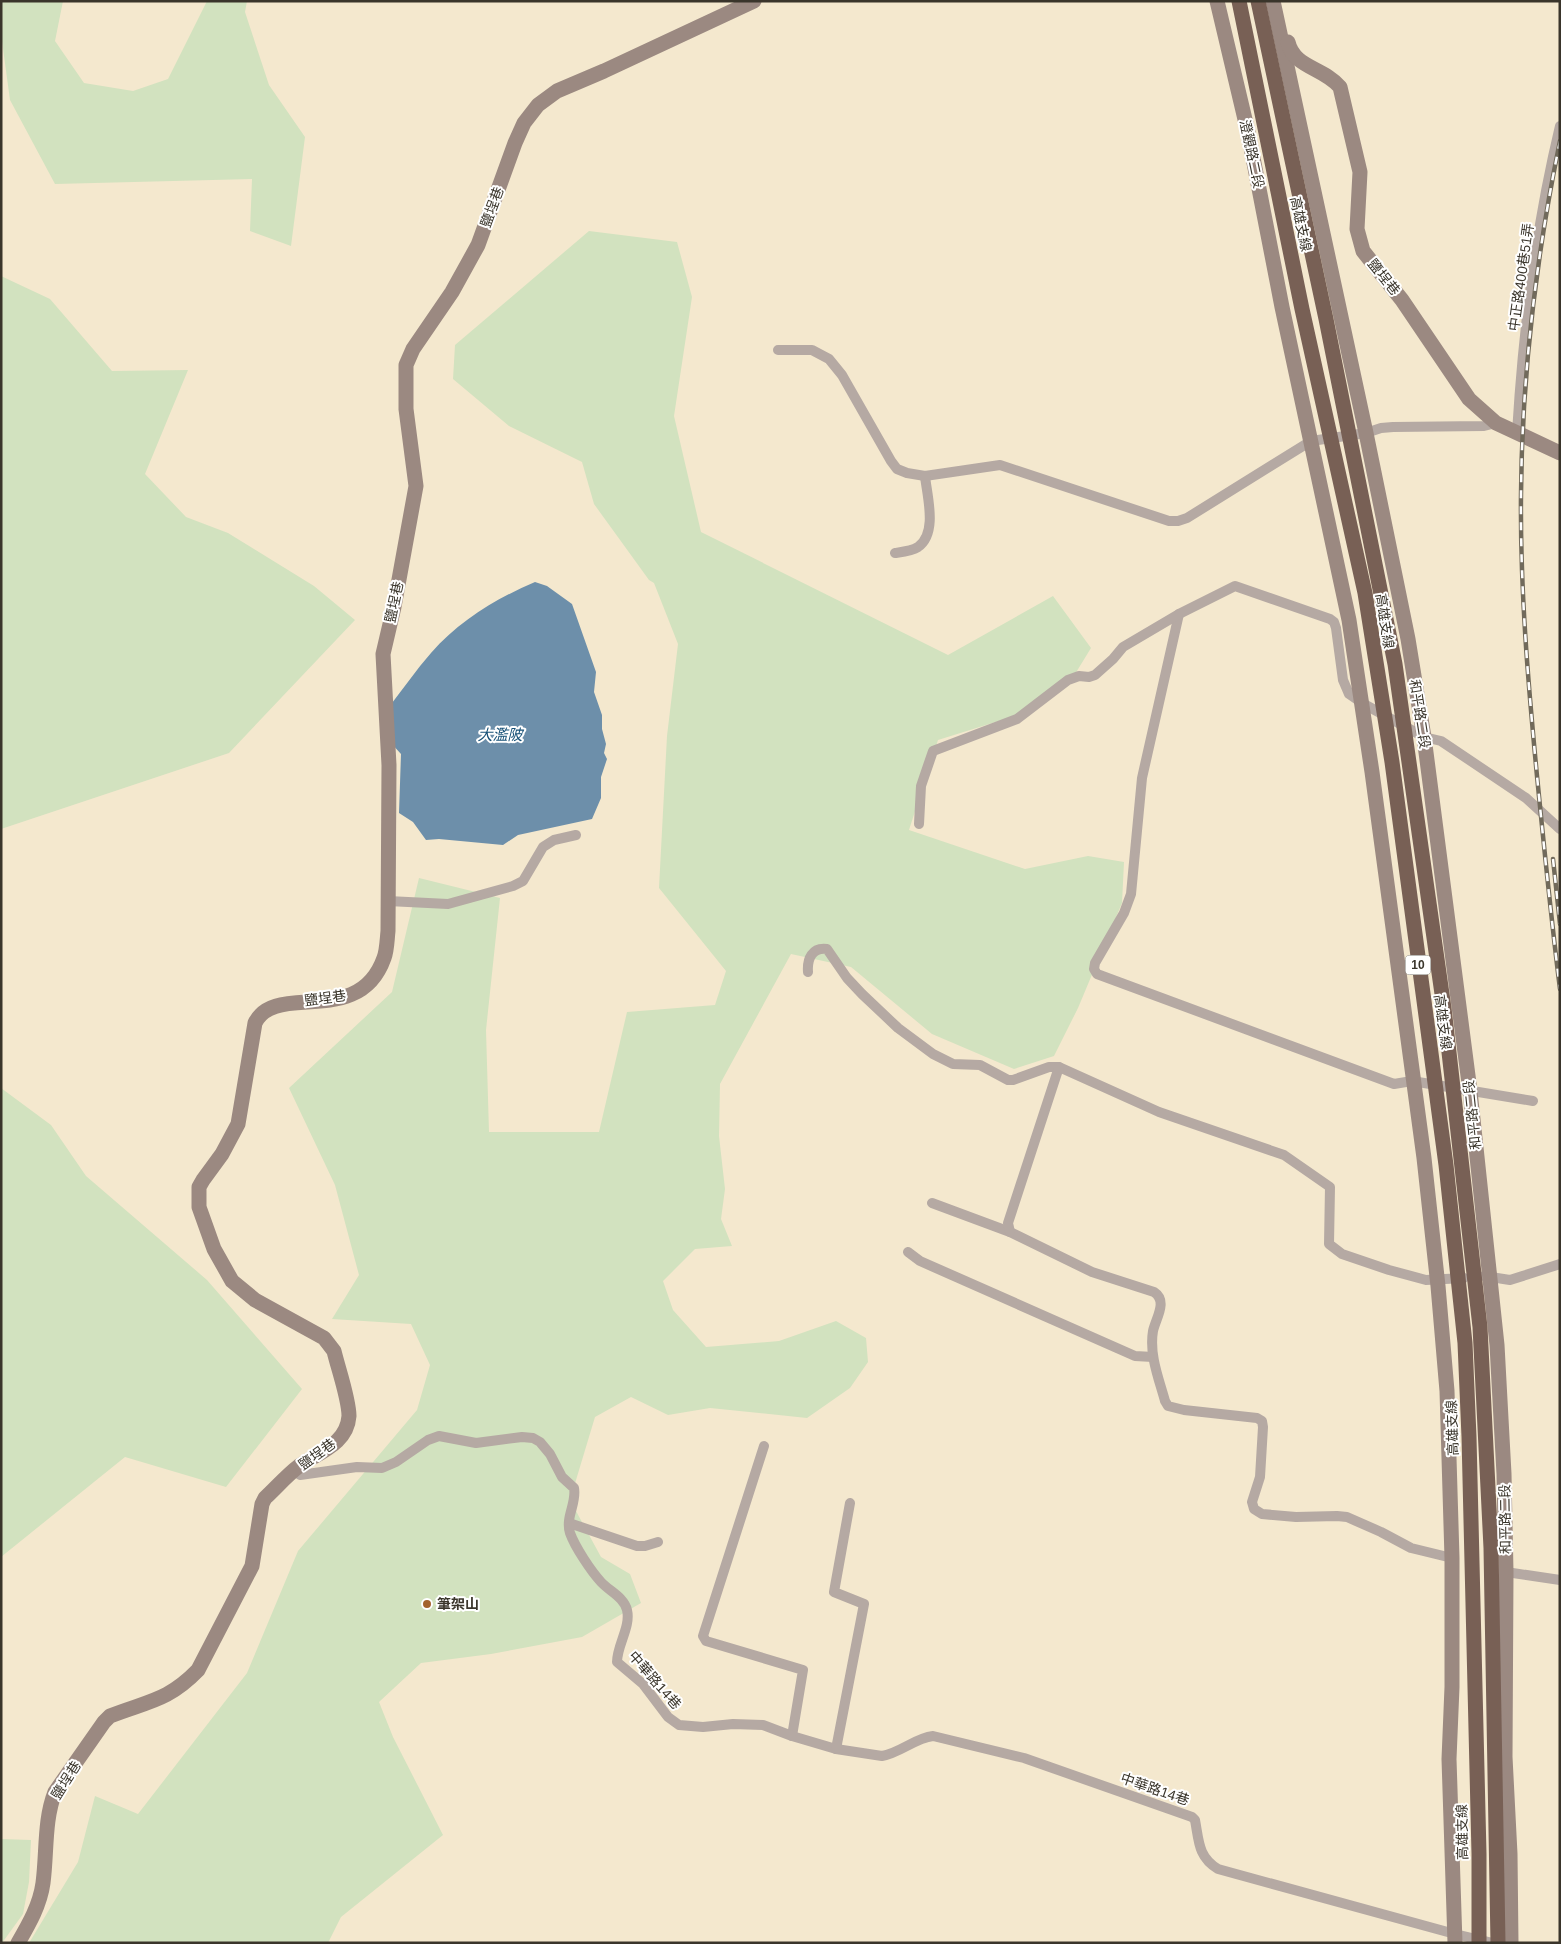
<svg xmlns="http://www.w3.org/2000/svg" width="1561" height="1944" font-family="Arial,'Noto Sans TC',sans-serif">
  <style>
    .green { fill: #d2e2bf }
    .water { fill: #6d8faa }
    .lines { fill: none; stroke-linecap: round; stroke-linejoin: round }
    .street { stroke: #b5a9a3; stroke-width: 10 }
    .secondary { stroke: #9b8981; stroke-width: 15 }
    .rail-casing { stroke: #716a5b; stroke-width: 4.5 }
    .rail { stroke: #fff; stroke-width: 2.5; stroke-dasharray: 8; stroke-linecap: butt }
    .highway-bridge { stroke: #786055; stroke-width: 15 }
    .poi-dot { fill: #a3622d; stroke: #fff; stroke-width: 2 }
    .labels { text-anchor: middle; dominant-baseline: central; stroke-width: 4; stroke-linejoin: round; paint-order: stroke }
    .shield { fill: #fff; stroke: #75726b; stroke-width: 1 }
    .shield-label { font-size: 12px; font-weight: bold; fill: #3a352b }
    .street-label { font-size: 14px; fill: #3a352b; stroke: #fff }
    .poi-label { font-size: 14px; font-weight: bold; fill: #3a352b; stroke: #fff; text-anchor: start }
    .water-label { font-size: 15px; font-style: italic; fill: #175177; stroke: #fff }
  </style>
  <rect width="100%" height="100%" fill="#f4e8ce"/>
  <g class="green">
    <polygon points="1,1 63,1 55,41 84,83 133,91 168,79 207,1 247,1 245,12 269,85 305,137 291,246 250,231 252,179 55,184 10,100 1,34"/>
    <polygon points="589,231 677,242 692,297 674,416 701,532 948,655 1053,596 1091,648 1072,679 1037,709 938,740 909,830 1025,869 1088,856 1124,862 1122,903 1078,1008 1054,1056 1014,1069 932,1034 851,967 791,954 720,1084 719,1136 725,1189 721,1219 732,1246 695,1249 663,1281 673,1310 706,1347 779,1341 836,1321 866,1338 868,1362 850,1388 807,1418 710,1408 668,1415 631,1397 595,1417 570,1500 601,1557 630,1574 641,1603 582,1637 491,1654 421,1663 379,1702 393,1737 443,1835 341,1917 328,1943 29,1943 78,1862 95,1796 138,1814 247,1673 298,1551 417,1410 430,1365 411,1324 332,1319 359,1275 335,1185 289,1088 392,992 419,878 500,898 486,1030 489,1132 599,1132 627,1012 715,1005 726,971 659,888 667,736 678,644 654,583 649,580 594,504 582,462 509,426 453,379 455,345"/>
    <polygon points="1,276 50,299 112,371 188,370 145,474 186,517 228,533 314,586 355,620 229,753 1,829"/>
    <polygon points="1,1088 51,1125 86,1176 207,1280 302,1389 226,1487 125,1457 1,1557"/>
    <polygon points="1,1839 31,1840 29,1882 23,1914 2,1943"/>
  </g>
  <path class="water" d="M535,582L547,586L572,604L596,672L594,692L602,715V729L606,744L604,753L607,759L601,777V798L592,819L518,835L503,845L439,839L426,840L413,822L399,813L401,754L391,743L389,707C403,689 416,670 431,653C459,621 497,598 535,582Z"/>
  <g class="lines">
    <g class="street">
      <polyline points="778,350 812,350 829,359 842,375 891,461 897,469 907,473 925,476 1000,465 1169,521 1178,521 1187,518 1311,441 1366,433 1381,428 1393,427 1484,426 1496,423"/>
      <path d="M1517,433C1523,331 1536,226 1560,126"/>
      <path d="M895,553C902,552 912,551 918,547C938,533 927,496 925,476"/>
      <polyline points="1179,614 1142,778 1131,894 1124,913 1095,963 1094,969 1097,974 1394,1084 1412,1081 1533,1101"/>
      <polyline points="919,824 921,786 933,751 1017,719 1068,680 1079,676 1089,677 1095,675 1113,659 1123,647 1179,614 1235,586 1330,619 1334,622 1336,628 1343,680 1349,694 1362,703 1424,737 1441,741 1526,798 1560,829"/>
      <polyline points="388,901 448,904 513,886 523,881 543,847 554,840 576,835"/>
      <path d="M808,972C807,959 812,947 827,949L847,978L862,994L898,1028L933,1054L953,1064L980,1065L1008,1080H1013L1049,1067H1059L1159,1112L1284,1155L1330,1187L1329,1244L1342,1254L1389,1270L1426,1280L1464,1278"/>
      <path d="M932,1203L1010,1232L1092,1272L1154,1292C1168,1301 1156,1318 1153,1331C1149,1355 1159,1379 1165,1401L1168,1406L1184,1410L1257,1418L1262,1421L1263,1427L1260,1477L1252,1502L1254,1509L1262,1514L1296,1517L1337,1516L1347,1517L1381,1532L1411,1548L1452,1558"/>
      <polyline points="1010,1232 1008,1223 1059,1067"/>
      <polyline points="908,1252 920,1261 1135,1356 1153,1357"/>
      <polyline points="1484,1276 1510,1280 1560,1264"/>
      <polyline points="764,1446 703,1636 706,1641 803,1670 792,1736"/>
      <path d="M298,1467L297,1472L300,1475L357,1467L382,1468L396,1462L428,1440L439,1436L476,1443L522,1437L533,1438L540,1442L550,1454L562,1477L574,1488C577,1503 565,1517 570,1533C575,1547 591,1571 601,1582C609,1591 624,1597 627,1610C631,1627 617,1645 617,1662L643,1684L668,1717L679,1725L703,1727L733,1724L763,1725L792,1736L836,1749L882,1756C900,1753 915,1738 933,1736L1024,1758L1192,1817L1195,1820C1199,1841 1198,1857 1218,1869L1455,1934L1493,1943"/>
      <polyline points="569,1523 637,1546 645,1546 658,1542"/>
      <polyline points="1506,1572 1560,1580"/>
      <polyline points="836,1749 864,1604 834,1592 850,1503"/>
    </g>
    <g class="secondary">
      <polyline points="1217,1 1248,132 1282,307 1349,620 1372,772 1424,1158 1438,1286 1447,1391 1452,1558 1452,1687 1449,1759 1455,1943"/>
      <polyline points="1273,1 1366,433 1408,639 1424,737 1470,1091 1497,1345 1504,1474 1506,1572 1505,1757 1510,1854 1511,1943"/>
      <path d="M1288,42C1294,68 1323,67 1340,87L1360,172L1357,229L1363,251L1402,300L1469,399L1496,423L1560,453"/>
      <path d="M18,1943C29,1924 40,1905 43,1883C47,1853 44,1820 55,1792L104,1722L110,1716C148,1701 168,1701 198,1670L252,1566L262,1504L265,1498C276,1488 287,1475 299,1466C319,1452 347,1444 349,1416C349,1399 338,1368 334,1351L324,1338L255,1300L232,1281L214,1249L199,1207V1187L203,1180L222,1154L238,1124L255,1023C275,981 359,1029 384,958C387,950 387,940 388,931L389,765L383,654L394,607L416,486L406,409V365L413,349L452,292L478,245L515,143L524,123L538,105L557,91L604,71L754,1"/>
    </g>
    <g class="rail-casing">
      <g id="rail">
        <path d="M1560,141C1536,257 1522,375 1521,494C1520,588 1528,682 1537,776C1544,847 1551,918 1560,989"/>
        <polyline points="1553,859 1560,924"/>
      </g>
    </g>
    <use href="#rail" class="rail"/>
    <g class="highway-bridge">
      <polyline points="1239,1 1302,309 1365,593 1392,762 1446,1165 1465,1343 1469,1437 1479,1854 1479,1943"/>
      <polyline points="1258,1 1326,319 1395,664 1444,1008 1480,1327 1491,1548 1498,1943"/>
    </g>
  </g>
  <circle class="poi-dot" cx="427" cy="1604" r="5"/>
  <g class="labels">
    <rect class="shield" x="1405.5" y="955.5" width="25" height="19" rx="4"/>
    <g class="shield-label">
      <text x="1418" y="965">10</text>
    </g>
    <g class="street-label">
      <text transform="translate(1252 154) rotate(78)">澄觀路二段</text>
      <text transform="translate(492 207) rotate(-70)">鹽埕巷</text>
      <text transform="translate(1301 224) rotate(78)">高雄支線</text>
      <text transform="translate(1384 277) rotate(51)">鹽埕巷</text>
      <text transform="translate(1521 277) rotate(-82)">中正路400巷51弄</text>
      <text transform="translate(394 602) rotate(-78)">鹽埕巷</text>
      <text transform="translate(1385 621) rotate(81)">高雄支線</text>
      <text transform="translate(1420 714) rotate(81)">和平路二段</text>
      <text transform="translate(325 998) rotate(-8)">鹽埕巷</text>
      <text transform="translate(1443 1022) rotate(82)">高雄支線</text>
      <text transform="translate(1472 1115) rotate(-96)">和平路二段</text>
      <text transform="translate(1452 1428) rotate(-92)">高雄支線</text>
      <text transform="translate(317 1454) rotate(-36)">鹽埕巷</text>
      <text transform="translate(1505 1519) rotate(-91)">和平路二段</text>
      <text transform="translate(655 1680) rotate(49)">中華路14巷</text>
      <text transform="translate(66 1780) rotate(-58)">鹽埕巷</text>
      <text transform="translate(1155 1789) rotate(19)">中華路14巷</text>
      <text transform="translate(1462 1832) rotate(-91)">高雄支線</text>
    </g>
    <g class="poi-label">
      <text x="437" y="1604">筆架山</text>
    </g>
    <g class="water-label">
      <text x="500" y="734">大濫陂</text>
    </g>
  </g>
  <rect width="1561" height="1944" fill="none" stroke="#3a352b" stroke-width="5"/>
</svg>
